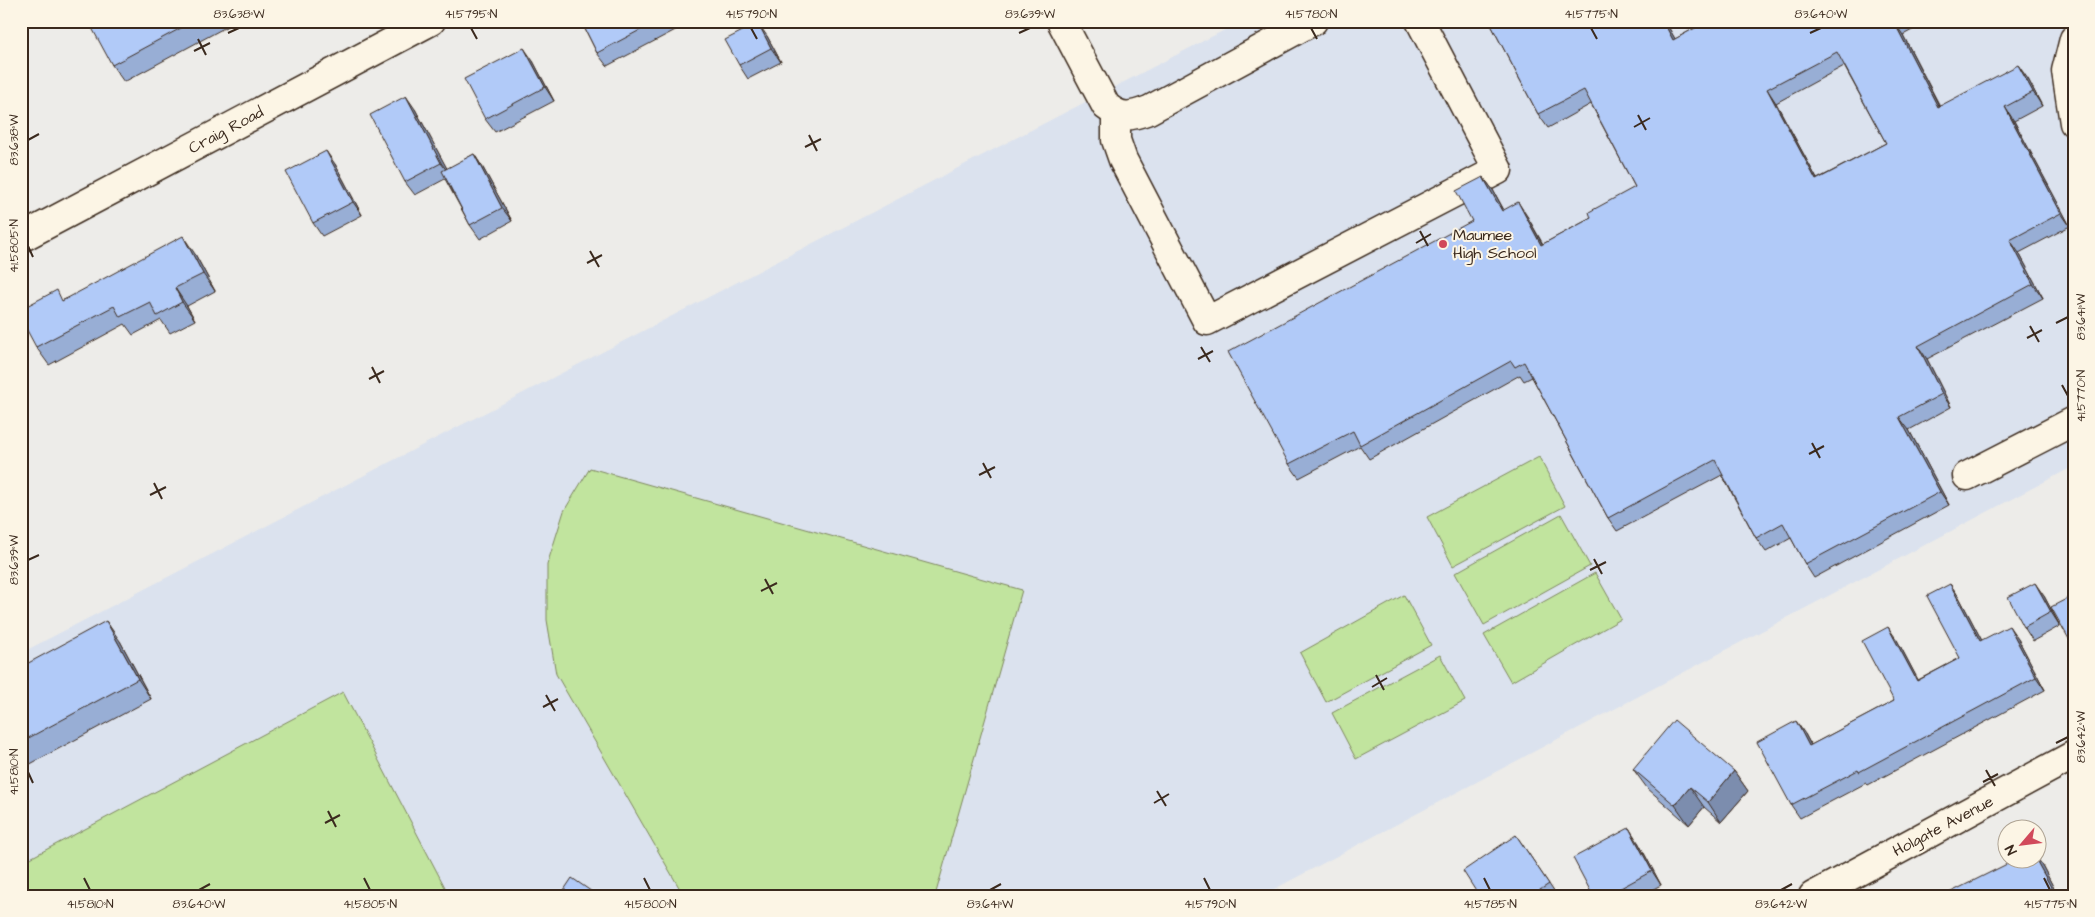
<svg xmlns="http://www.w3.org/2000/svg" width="2095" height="917" font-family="'Architects Daughter',sans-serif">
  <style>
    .built { fill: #dbe2ee }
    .green { fill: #c1e49e; stroke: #7e875e }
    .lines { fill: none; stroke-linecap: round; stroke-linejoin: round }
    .minor-casing { stroke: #3b2a1e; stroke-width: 31 }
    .minor { stroke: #fcf5e5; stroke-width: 28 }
    .wall { fill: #98aed5; stroke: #3b2a1e; fill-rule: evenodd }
    .shaded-wall { fill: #7c8dae; stroke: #3b2a1e }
    .building { fill: #b1caf8; stroke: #3b2a1e; fill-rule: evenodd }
    .ticks { fill: none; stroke: #3b2a1e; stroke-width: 2 }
    .poi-dot { fill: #d1495b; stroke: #fcf5e5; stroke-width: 2 }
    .labels { text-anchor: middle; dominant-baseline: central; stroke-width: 4; stroke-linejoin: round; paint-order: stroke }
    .street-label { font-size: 16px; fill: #3b2a1e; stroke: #fcf5e5 }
    .poi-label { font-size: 16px; fill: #3b2a1e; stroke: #fcf5e5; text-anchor: start }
    .neatline { fill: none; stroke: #3b2a1e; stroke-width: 2 }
    .ticks-label { font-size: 12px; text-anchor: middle; fill: #3b2a1e }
  </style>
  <rect width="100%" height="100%" fill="#edece9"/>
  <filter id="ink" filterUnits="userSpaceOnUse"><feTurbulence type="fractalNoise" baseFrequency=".02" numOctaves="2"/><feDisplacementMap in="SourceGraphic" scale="10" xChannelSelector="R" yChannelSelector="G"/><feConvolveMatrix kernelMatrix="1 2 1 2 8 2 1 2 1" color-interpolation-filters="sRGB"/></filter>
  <g filter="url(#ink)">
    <polygon class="built" points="1242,21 2074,21 2074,466 1261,896 21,896 21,653"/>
    <g class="green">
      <polygon points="1539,457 1565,506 1453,566 1427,517"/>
      <polygon points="590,468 1022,590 935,896 684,896 556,674 547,620 547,565 564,511"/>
      <polygon points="1561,514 1590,566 1484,625 1455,573"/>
      <polygon points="1595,573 1621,619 1511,682 1484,635"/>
      <polygon points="1404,595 1431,645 1326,702 1300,653"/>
      <polygon points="1440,655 1465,701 1356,759 1332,713"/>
      <polygon points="343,692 448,893 443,896 21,896 21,863"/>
    </g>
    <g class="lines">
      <g class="minor-casing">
        <g id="minor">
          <path d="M1061,21L1106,106C1122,119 1130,117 1149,110L1313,21"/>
          <polyline points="2074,39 2066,71 2074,123"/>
          <polyline points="1116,114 1116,140 1123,160 1207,321 1498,170 1420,21"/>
          <polyline points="21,238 431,21"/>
          <polyline points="1967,476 2074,421"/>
          <polyline points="1813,896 2074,755"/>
        </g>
      </g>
      <use href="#minor" class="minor"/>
    </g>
    <g class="wall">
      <polygon points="105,21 237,21 124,82 112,65"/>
      <polygon points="581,21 698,21 687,27 685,25 607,66 597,53"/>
      <path d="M1489,21H1665L1675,39L1708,21H1929L1903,35L1940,106L2028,79L2042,106L2014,121L2070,226L2019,253L2043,298L1927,359L1951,407L1909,430L1949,505L1814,578L1805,564L1791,538L1766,552L1756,538L1722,475L1617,531L1608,518L1532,377L1524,381L1520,375L1369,459L1360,446L1299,478L1289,464L1472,221L1483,177L1493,190L1504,210L1527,216L1543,244L1591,218L1635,187L1591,104L1548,128L1538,114ZM1844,66L1886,143L1817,179L1776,103Z"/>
      <polygon points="767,36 781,62 748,79 739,65"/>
      <polygon points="533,61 554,101 495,132 485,119"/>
      <polygon points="415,109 447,169 474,154 483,168 512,221 480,239 470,225 445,179 415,195 405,182"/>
      <polygon points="335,164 362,215 322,236 313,223"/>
      <polygon points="195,254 215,291 187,306 195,320 170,333 161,320 133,335 125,324 49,365 36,347 63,300"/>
      <polygon points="1950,584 1959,597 1982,641 2018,639 2045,690 1868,785 1866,783 1800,818 1791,805 1805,734 1811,745 1894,701 1897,640 1918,680 1960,658"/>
      <polygon points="2044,596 2060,626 2033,641 2024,627"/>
      <polygon points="120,641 151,699 21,769 21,667"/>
      <polygon points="1633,769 1734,771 1748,791 1721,822 1704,807 1689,825 1647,788"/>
      <polygon points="1516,835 1557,896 1479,896"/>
      <polygon points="1638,842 1661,885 1640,896 1593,896"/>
      <polygon points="2038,859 2043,867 2058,896 1943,896"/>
    </g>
    <g class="shaded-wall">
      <polygon points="1663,21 1665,21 1683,53 1673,40"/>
      <polygon points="1894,22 1903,35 1947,121 1938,107"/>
      <polygon points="758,23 767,36 781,62 771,48"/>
      <polygon points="524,48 533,61 554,101 545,87"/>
      <polygon points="2018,65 2028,79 2042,106 2033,92"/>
      <polygon points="1767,89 1776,103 1825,194 1816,180"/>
      <polygon points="406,96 415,109 451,176 441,163"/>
      <polygon points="2005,107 2014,121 2070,226 2061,213"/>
      <polygon points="326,151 335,164 362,215 353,202"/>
      <polygon points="474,154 483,168 512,221 502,208"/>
      <polygon points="1483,177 1493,190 1511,224 1502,211"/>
      <polygon points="1518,202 1527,216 1550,258 1541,245"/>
      <polygon points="183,236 195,254 215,291 203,274"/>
      <polygon points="2010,240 2019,253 2043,298 2033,284"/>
      <polygon points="175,288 187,306 195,320 182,302"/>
      <polygon points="1918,346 1927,359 1951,407 1942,394"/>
      <polygon points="1899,417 1909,430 1949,505 1940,492"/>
      <polygon points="2035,583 2044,596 2060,626 2051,612"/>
      <polygon points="1950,584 1959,597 1989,654 1980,641"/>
      <polygon points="106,621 120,641 151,699 138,679"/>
      <polygon points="2009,626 2018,639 2045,690 2036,677"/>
      <polygon points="1888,627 1897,640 1925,693 1917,681"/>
      <polygon points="1796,721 1805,734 1818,759 1809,746"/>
      <polygon points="1734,771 1748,791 1721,822 1708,802"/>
      <polygon points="1690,787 1704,807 1689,825 1675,805"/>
      <polygon points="1629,828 1638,842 1661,885 1652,871"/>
      <polygon points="2038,859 2043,867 2058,896 2057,896 2052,889 2036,860"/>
    </g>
    <g class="building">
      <polygon points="105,21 194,21 112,65 92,28"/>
      <polygon points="581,21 657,21 597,53"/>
      <path d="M1489,21H1663L1673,40L1708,21H1894V22L1938,107L2018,65L2033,92L2005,107L2061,213L2010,240L2033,284L1918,346L1942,394L1899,417L1940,492L1805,564L1783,523L1756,538L1715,460L1608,518L1524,362L1515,367L1511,361L1360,445L1353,431L1289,464L1228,352L1472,221L1456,191L1483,177L1502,211L1518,202L1541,245L1591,218L1589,212L1635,187L1584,90L1538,114ZM1837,52L1886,143L1816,180L1767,89Z"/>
      <polygon points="758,23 771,48 739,65 725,40"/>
      <polygon points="524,48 545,87 485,119 464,79"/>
      <polygon points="406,96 441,163 405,182 370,115"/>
      <polygon points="326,151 353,202 313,223 286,172"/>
      <polygon points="474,154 502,208 470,225 442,171"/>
      <polygon points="183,236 203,274 175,288 182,302 157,316 150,302 120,317 114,306 36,347 21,319 21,309 57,290 62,301"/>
      <polygon points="2035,583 2051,612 2024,627 2008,597"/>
      <polygon points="1950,584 1980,641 2009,626 2036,677 1859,772 1858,770 1791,805 1757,742 1796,721 1809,746 1894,701 1862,641 1888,627 1917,681 1960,658 1927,596"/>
      <polygon points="2074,595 2074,648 2051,607"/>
      <polygon points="106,621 138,679 21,742 21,667"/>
      <polygon points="1674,720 1734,771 1708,802 1690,787 1675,805 1633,769"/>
      <polygon points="2074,820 2074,826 2071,821"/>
      <polygon points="1629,828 1652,871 1606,896 1593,896 1573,858"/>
      <polygon points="1516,835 1549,884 1531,896 1479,896 1463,871"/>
      <polygon points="2015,860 2036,860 2052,889 2038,896 1943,896"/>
      <polygon points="572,878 598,896 560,896"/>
      <polygon points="1278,890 1281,896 1268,896"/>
      <polygon points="1393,892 1394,896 1381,896"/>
    </g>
  </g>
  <path class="ticks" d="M471,28L477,39M751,28L757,39M1311,28L1317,39M1591,28L1597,39M228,33L239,28M1019,33L1030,28M1810,33L1821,28M198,39L206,55M194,51L210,43M1638,115L1646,130M1634,127L1650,118M809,135L817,151M28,140L39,134M805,147L821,139M1420,231L1428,246M1416,243L1431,234M28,246L33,257M590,251L599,267M587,263L602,255M2056,323L2068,317M2030,326L2039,342M2027,338L2042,330M1201,347L1210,362M1198,359L1213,351M372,367L380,383M369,379L384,371M2062,385L2068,396M1812,443L1820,458M1809,454L1824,446M983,463L991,478M979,475L995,467M154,483L162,499M150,495L166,487M1594,559L1602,574M28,560L39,555M1590,570L1606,562M765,579L773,594M761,591L777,583M1376,675L1384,690M1372,687L1387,678M546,695L555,711M543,707L558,699M2056,743L2068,737M1986,770L1995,786M28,772L33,783M1983,782L1998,774M1157,791L1166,806M1154,803L1169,794M328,811L336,827M325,823L340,815M84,878L90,890M364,878L370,890M644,878L650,890M1204,878L1210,890M1484,878L1490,890M2044,878L2050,890M199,890L210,884M990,890L1001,884M1781,890L1792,884"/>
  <circle class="poi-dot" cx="1443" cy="244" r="5"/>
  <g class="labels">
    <g class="street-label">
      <text transform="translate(226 130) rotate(-28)">Craig Road</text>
      <text transform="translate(1943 826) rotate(-28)">Holgate Avenue</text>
    </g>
    <g class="poi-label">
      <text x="1453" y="235">Maumee<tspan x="1453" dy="18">High School</tspan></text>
    </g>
  </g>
  <rect width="2095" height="917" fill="none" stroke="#fcf5e5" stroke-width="55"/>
  <g transform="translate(2022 844) rotate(242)"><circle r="24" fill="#fcf5e5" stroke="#afa495"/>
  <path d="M0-4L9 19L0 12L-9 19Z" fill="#d1495b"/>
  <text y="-8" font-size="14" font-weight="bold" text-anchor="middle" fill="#3b2a1e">N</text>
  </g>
  <rect x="28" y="28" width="2040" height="862" class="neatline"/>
  <g class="ticks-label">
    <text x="239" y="18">83.638°W</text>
    <text x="471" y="18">41.5795°N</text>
    <text x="751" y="18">41.5790°N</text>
    <text x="1030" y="18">83.639°W</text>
    <text x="1311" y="18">41.5780°N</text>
    <text x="1591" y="18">41.5775°N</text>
    <text x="1821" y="18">83.640°W</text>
    <text transform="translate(14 140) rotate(-90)" y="4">83.638°W</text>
    <text transform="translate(14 246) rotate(-90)" y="4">41.5805°N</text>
    <text transform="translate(2081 317) rotate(-90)" y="4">83.641°W</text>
    <text transform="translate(2081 396) rotate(-90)" y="4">41.5770°N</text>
    <text transform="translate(14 560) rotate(-90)" y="4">83.639°W</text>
    <text transform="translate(2081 737) rotate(-90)" y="4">83.642°W</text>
    <text transform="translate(14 772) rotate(-90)" y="4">41.5810°N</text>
    <text x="90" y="908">41.5810°N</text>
    <text x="199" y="908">83.640°W</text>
    <text x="370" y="908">41.5805°N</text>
    <text x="650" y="908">41.5800°N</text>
    <text x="990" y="908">83.641°W</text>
    <text x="1210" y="908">41.5790°N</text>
    <text x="1490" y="908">41.5785°N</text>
    <text x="1781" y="908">83.642°W</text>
    <text x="2050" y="908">41.5775°N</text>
  </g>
</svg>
